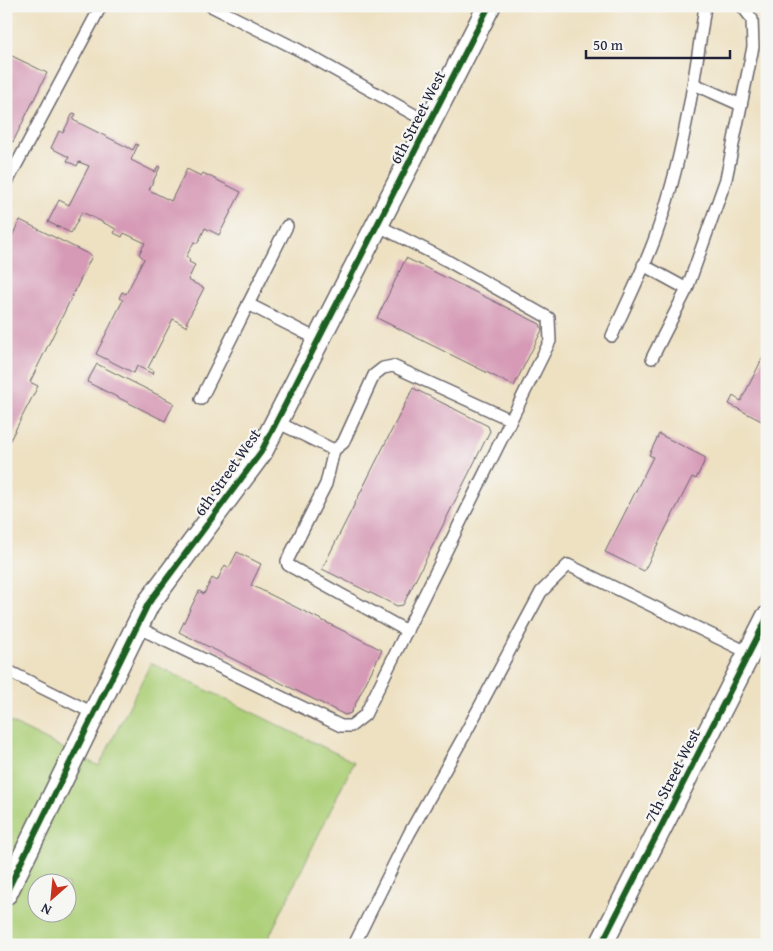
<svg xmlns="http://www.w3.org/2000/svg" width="773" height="951" font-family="'Gentium Book Plus',serif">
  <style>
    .green { fill: #accf77; stroke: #677859; fill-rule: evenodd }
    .building { fill: #d69ab6 }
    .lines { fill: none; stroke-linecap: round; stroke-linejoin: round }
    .service-casing { stroke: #69656a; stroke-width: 14 }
    .minor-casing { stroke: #69656a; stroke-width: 25 }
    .service { stroke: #fff; stroke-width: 11 }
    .minor { stroke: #fff; stroke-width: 22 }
    .cycleway-casing { stroke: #f6f6f2; stroke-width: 9 }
    .cycleway { stroke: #1b5e20; stroke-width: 6 }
    .labels { text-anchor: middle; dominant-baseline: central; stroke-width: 4.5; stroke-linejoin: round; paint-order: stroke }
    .street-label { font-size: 16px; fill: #22223b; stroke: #f6f6f2 }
  </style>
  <rect width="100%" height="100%" fill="#f6f6f2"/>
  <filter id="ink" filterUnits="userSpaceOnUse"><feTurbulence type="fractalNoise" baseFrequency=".02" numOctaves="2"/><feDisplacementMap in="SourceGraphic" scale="10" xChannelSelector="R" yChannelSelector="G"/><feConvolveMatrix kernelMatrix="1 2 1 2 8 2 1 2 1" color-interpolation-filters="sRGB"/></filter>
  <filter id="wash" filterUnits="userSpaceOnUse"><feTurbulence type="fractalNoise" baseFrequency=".0096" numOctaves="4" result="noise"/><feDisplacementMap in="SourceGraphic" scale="20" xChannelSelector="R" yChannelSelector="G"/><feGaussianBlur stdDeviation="1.12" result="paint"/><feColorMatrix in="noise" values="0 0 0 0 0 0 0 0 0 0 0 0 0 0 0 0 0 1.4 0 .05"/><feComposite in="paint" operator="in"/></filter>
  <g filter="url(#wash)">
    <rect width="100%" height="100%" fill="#eee1c2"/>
    <path class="green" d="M151,663L354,762L265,945H6V720L99,766ZM38,884H68V914H38Z"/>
    <g id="blocks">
      <g class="building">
        <polygon points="6,53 47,73 13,142 6,139"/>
        <polygon points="73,113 76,114 73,120 133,150 136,144 138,145 131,160 155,172 158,166 160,167 149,190 171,201 187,169 201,176 203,173 241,192 219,235 205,228 198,243 194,242 186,257 190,259 189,262 195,265 188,280 204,288 186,323 188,324 187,327 173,319 148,368 154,371 153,374 137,366 134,373 96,354 123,300 119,298 122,292 126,294 144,259 139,254 145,243 124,233 122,237 114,233 116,229 82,212 71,233 48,222 59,200 69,205 89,166 79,162 77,166 67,161 69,157 51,148 59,131 63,133"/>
        <polygon points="20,220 92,256 30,382 38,386 6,448 6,248"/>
        <polygon points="406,258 540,324 542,330 514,386 377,318"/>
        <polygon points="767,349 767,424 729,404 733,396 741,401"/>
        <polygon points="97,364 174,403 165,421 87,382"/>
        <polygon points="413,388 488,426 490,431 403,605 397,606 322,569"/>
        <polygon points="659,434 706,458 696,479 692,477 644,571 605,552 653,457 649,455"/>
        <polygon points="237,552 261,564 251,585 382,650 351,713 345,715 179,632 199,591 204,594 212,578 217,581 225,565 229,568"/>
      </g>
    </g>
  </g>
  <g filter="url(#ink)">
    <use href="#blocks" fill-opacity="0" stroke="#69656a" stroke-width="1"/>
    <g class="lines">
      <g class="service-casing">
        <g id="service">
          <polyline points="211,6 299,50 429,123"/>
          <polyline points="694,84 741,105"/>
          <polyline points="6,184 101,6"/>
          <polyline points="643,265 687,289"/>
          <polyline points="248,304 319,340"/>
          <path d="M612,336C626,304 643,271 655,238C682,163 694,85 705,6"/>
          <polyline points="652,358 687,289 726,179 753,47 752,19 742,6"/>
          <polyline points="201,399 287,226"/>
          <polyline points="277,422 334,450 326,484 287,561 288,565 407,631"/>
          <polyline points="334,450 343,443 374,375 383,368 393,366 511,420"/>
          <polyline points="137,627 341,726 351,726 365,715 550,341 549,318 446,260 377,225"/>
          <polyline points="6,670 95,714"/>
          <polyline points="354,945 409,834 465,734 541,592 568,565 749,653"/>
        </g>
      </g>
      <g class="minor-casing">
        <g id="minor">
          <polyline points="6,893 148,604 261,452 489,6"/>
          <polyline points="601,945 767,618"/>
        </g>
      </g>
      <use href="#service" class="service"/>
      <use href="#minor" class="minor"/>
      <g class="cycleway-casing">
        <g id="cycleway">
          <polyline points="6,893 148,604 261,452 489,6"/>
          <polyline points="601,945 767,618"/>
        </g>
      </g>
      <use href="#cycleway" class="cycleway"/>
    </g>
  </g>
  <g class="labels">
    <g class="street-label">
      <text transform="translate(417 117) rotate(-63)">6th Street West</text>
      <text transform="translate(227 472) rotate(-55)">6th Street West</text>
      <text transform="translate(672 775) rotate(-63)">7th Street West</text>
    </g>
  </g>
  <rect width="773" height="951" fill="none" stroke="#f6f6f2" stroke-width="25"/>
  <g transform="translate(52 898) rotate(207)"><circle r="24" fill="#f6f6f2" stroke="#a1a1a9"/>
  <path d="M0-4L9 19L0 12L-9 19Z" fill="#c8321e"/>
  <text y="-8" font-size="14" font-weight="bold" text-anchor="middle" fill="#22223b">N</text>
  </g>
  <path d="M586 50v8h144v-8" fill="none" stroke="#22223b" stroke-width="2.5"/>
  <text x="593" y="50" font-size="15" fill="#22223b" stroke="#f6f6f2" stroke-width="4" paint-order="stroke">50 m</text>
</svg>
